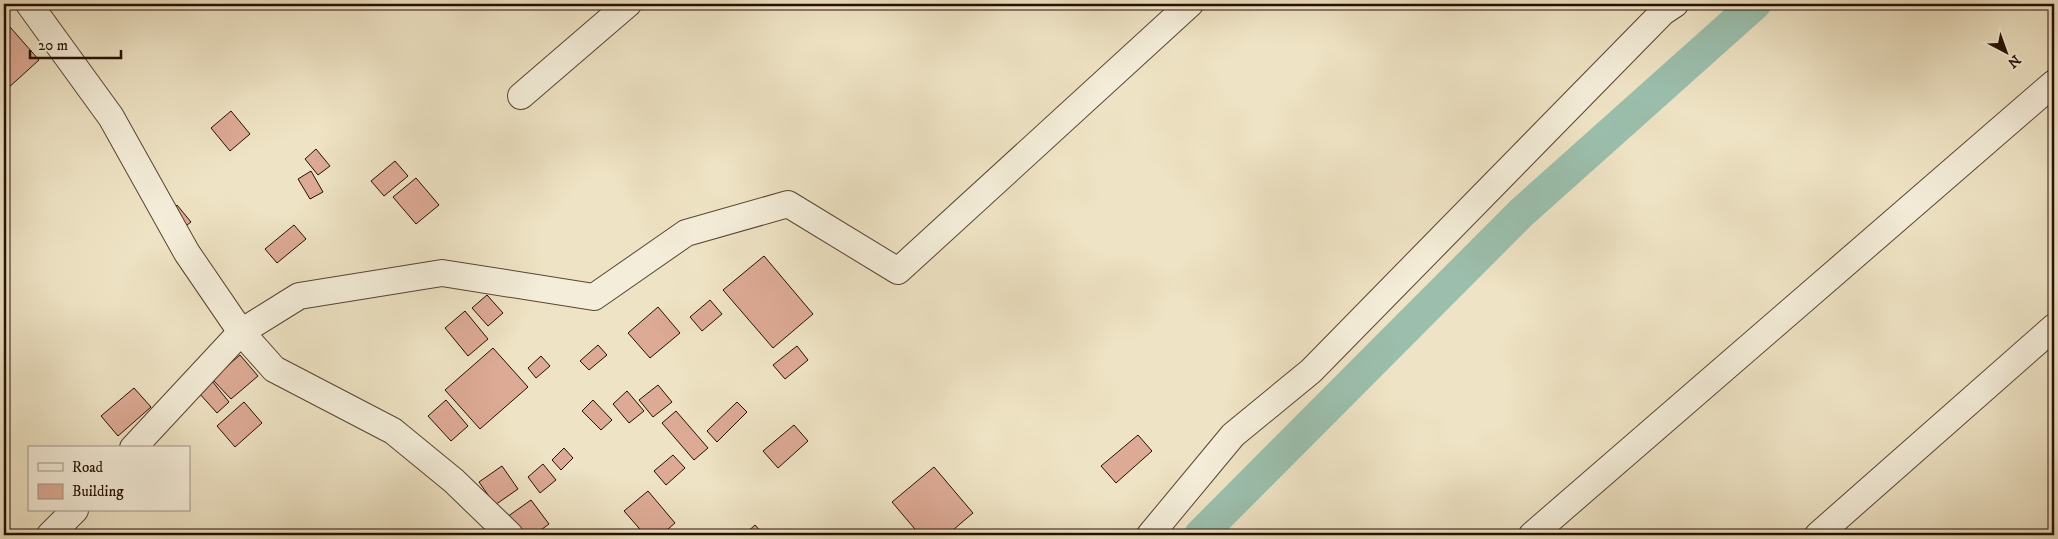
<svg xmlns="http://www.w3.org/2000/svg" width="2058" height="539" font-family="'IM FELL DW Pica',serif">
  <style>
    .lines { fill: none; stroke-linecap: round; stroke-linejoin: round }
    .canal { stroke: #9bbfad; stroke-width: 32 }
    .building { fill: #ddaa95; stroke: #260f02 }
    .minor-casing { stroke: #584432; stroke-width: 28 }
    .minor { stroke: #f4edd9; stroke-width: 26 }
  </style>
  <rect width="100%" height="100%" fill="#eee3c4"/>
  <filter id="stains"><feTurbulence type="fractalNoise" baseFrequency=".004" numOctaves="4"/><feColorMatrix values="0 0 0 0 .2 0 0 0 0 .09 0 0 0 0 .02 0 0 0 .5 -.17"/></filter>
  <radialGradient id="worn" r=".72"><stop offset=".6" stop-color="#630" stop-opacity="0"/><stop offset="1" stop-color="#630" stop-opacity=".3"/></radialGradient>
  <g class="lines">
    <polyline class="canal" points="1200,535 1521,213 1755,4"/>
  </g>
  <g class="building">
    <polygon points="10,27 39,60 7,89 4,86 4,32"/>
    <polygon points="231,111 250,134 230,151 211,128"/>
    <polygon points="316,149 330,166 318,175 305,159"/>
    <polygon points="395,161 408,176 384,196 371,181"/>
    <polygon points="311,171 323,192 310,199 298,179"/>
    <polygon points="416,178 439,205 416,224 393,197"/>
    <polygon points="177,205 191,222 183,228 170,212"/>
    <polygon points="294,225 306,239 277,263 265,249"/>
    <polygon points="764,256 813,314 773,348 723,290"/>
    <polygon points="487,295 503,313 488,326 472,308"/>
    <polygon points="710,300 722,314 702,331 690,317"/>
    <polygon points="658,307 680,333 650,358 628,333"/>
    <polygon points="465,311 488,339 468,356 445,328"/>
    <polygon points="598,345 607,355 589,370 580,361"/>
    <polygon points="797,346 808,360 785,379 773,365"/>
    <polygon points="493,348 528,387 480,429 445,390"/>
    <polygon points="240,355 258,376 231,399 212,379"/>
    <polygon points="541,356 550,366 536,378 528,368"/>
    <polygon points="212,381 229,402 217,413 199,393"/>
    <polygon points="658,385 672,402 653,417 639,400"/>
    <polygon points="134,388 151,407 118,436 101,416"/>
    <polygon points="627,391 644,411 629,423 613,404"/>
    <polygon points="446,400 468,426 451,441 428,416"/>
    <polygon points="593,400 612,420 601,430 582,411"/>
    <polygon points="244,402 262,423 235,447 217,426"/>
    <polygon points="737,402 747,412 717,442 707,431"/>
    <polygon points="676,411 708,448 694,460 662,423"/>
    <polygon points="794,425 808,441 778,468 763,451"/>
    <polygon points="1138,435 1152,451 1116,483 1101,466"/>
    <polygon points="564,448 573,458 561,470 552,460"/>
    <polygon points="673,455 685,468 666,485 654,471"/>
    <polygon points="543,464 556,480 540,493 528,477"/>
    <polygon points="502,466 518,489 495,505 479,482"/>
    <polygon points="934,467 973,513 947,535 920,535 892,502"/>
    <polygon points="648,491 675,523 661,535 645,535 624,511"/>
    <polygon points="531,500 549,524 534,535 521,535 507,517"/>
    <polygon points="755,525 764,535 744,535"/>
  </g>
  <g class="lines">
    <g class="minor-casing">
      <g id="minor">
        <polyline points="29,4 111,117 187,253 241,332 274,369 393,431 454,481 510,535"/>
        <polyline points="521,96 628,4"/>
        <polyline points="133,448 241,332 299,296 442,273 594,297 686,233 788,204 898,271 1190,4"/>
        <polyline points="50,535 75,510"/>
        <polyline points="1150,535 1233,435 1311,371 1663,12 1675,4"/>
        <polyline points="1532,535 2054,83"/>
        <polyline points="1818,535 2054,327"/>
      </g>
    </g>
    <use href="#minor" class="minor"/>
  </g>
  <rect width="2058" height="539" fill="none" stroke="#eee3c4" stroke-width="20"/>
  <rect x="5" y="5" width="2048" height="529" fill="none" stroke="#260f02" stroke-width="2.5"/>
  <rect x="10" y="10" width="2038" height="519" fill="none" stroke="#260f02"/>
  <rect x="28" y="446" width="162" height="65" fill="#f4edd9" stroke="#a29483"/>
  <rect x="38" y="463" width="25" height="8" fill="#f4edd9" stroke="#a29483"/>
  <text x="72" y="472" font-size="15" fill="#260f02">Road</text>
  <rect x="38" y="484" width="25" height="15" fill="#ddaa95" stroke="#a29483"/>
  <text x="72" y="496" font-size="15" fill="#260f02">Building</text>
  <g transform="translate(2006 52) rotate(139)" stroke="#f4edd9" stroke-width="4" paint-order="stroke">
  <path d="M0-4L9 19L0 12L-9 19Z" fill="#260f02"/>
  <text y="-8" font-size="14" font-weight="bold" text-anchor="middle" fill="#260f02">N</text>
  </g>
  <path d="M30 50v8h91v-8" fill="none" stroke="#260f02" stroke-width="2.5"/>
  <text x="38" y="50" font-size="15" fill="#260f02" stroke="#f4edd9" stroke-width="4" paint-order="stroke">20 m</text>
  <rect width="100%" height="100%" filter="url(#stains)"/>
  <rect width="100%" height="100%" fill="url(#worn)"/>
</svg>
